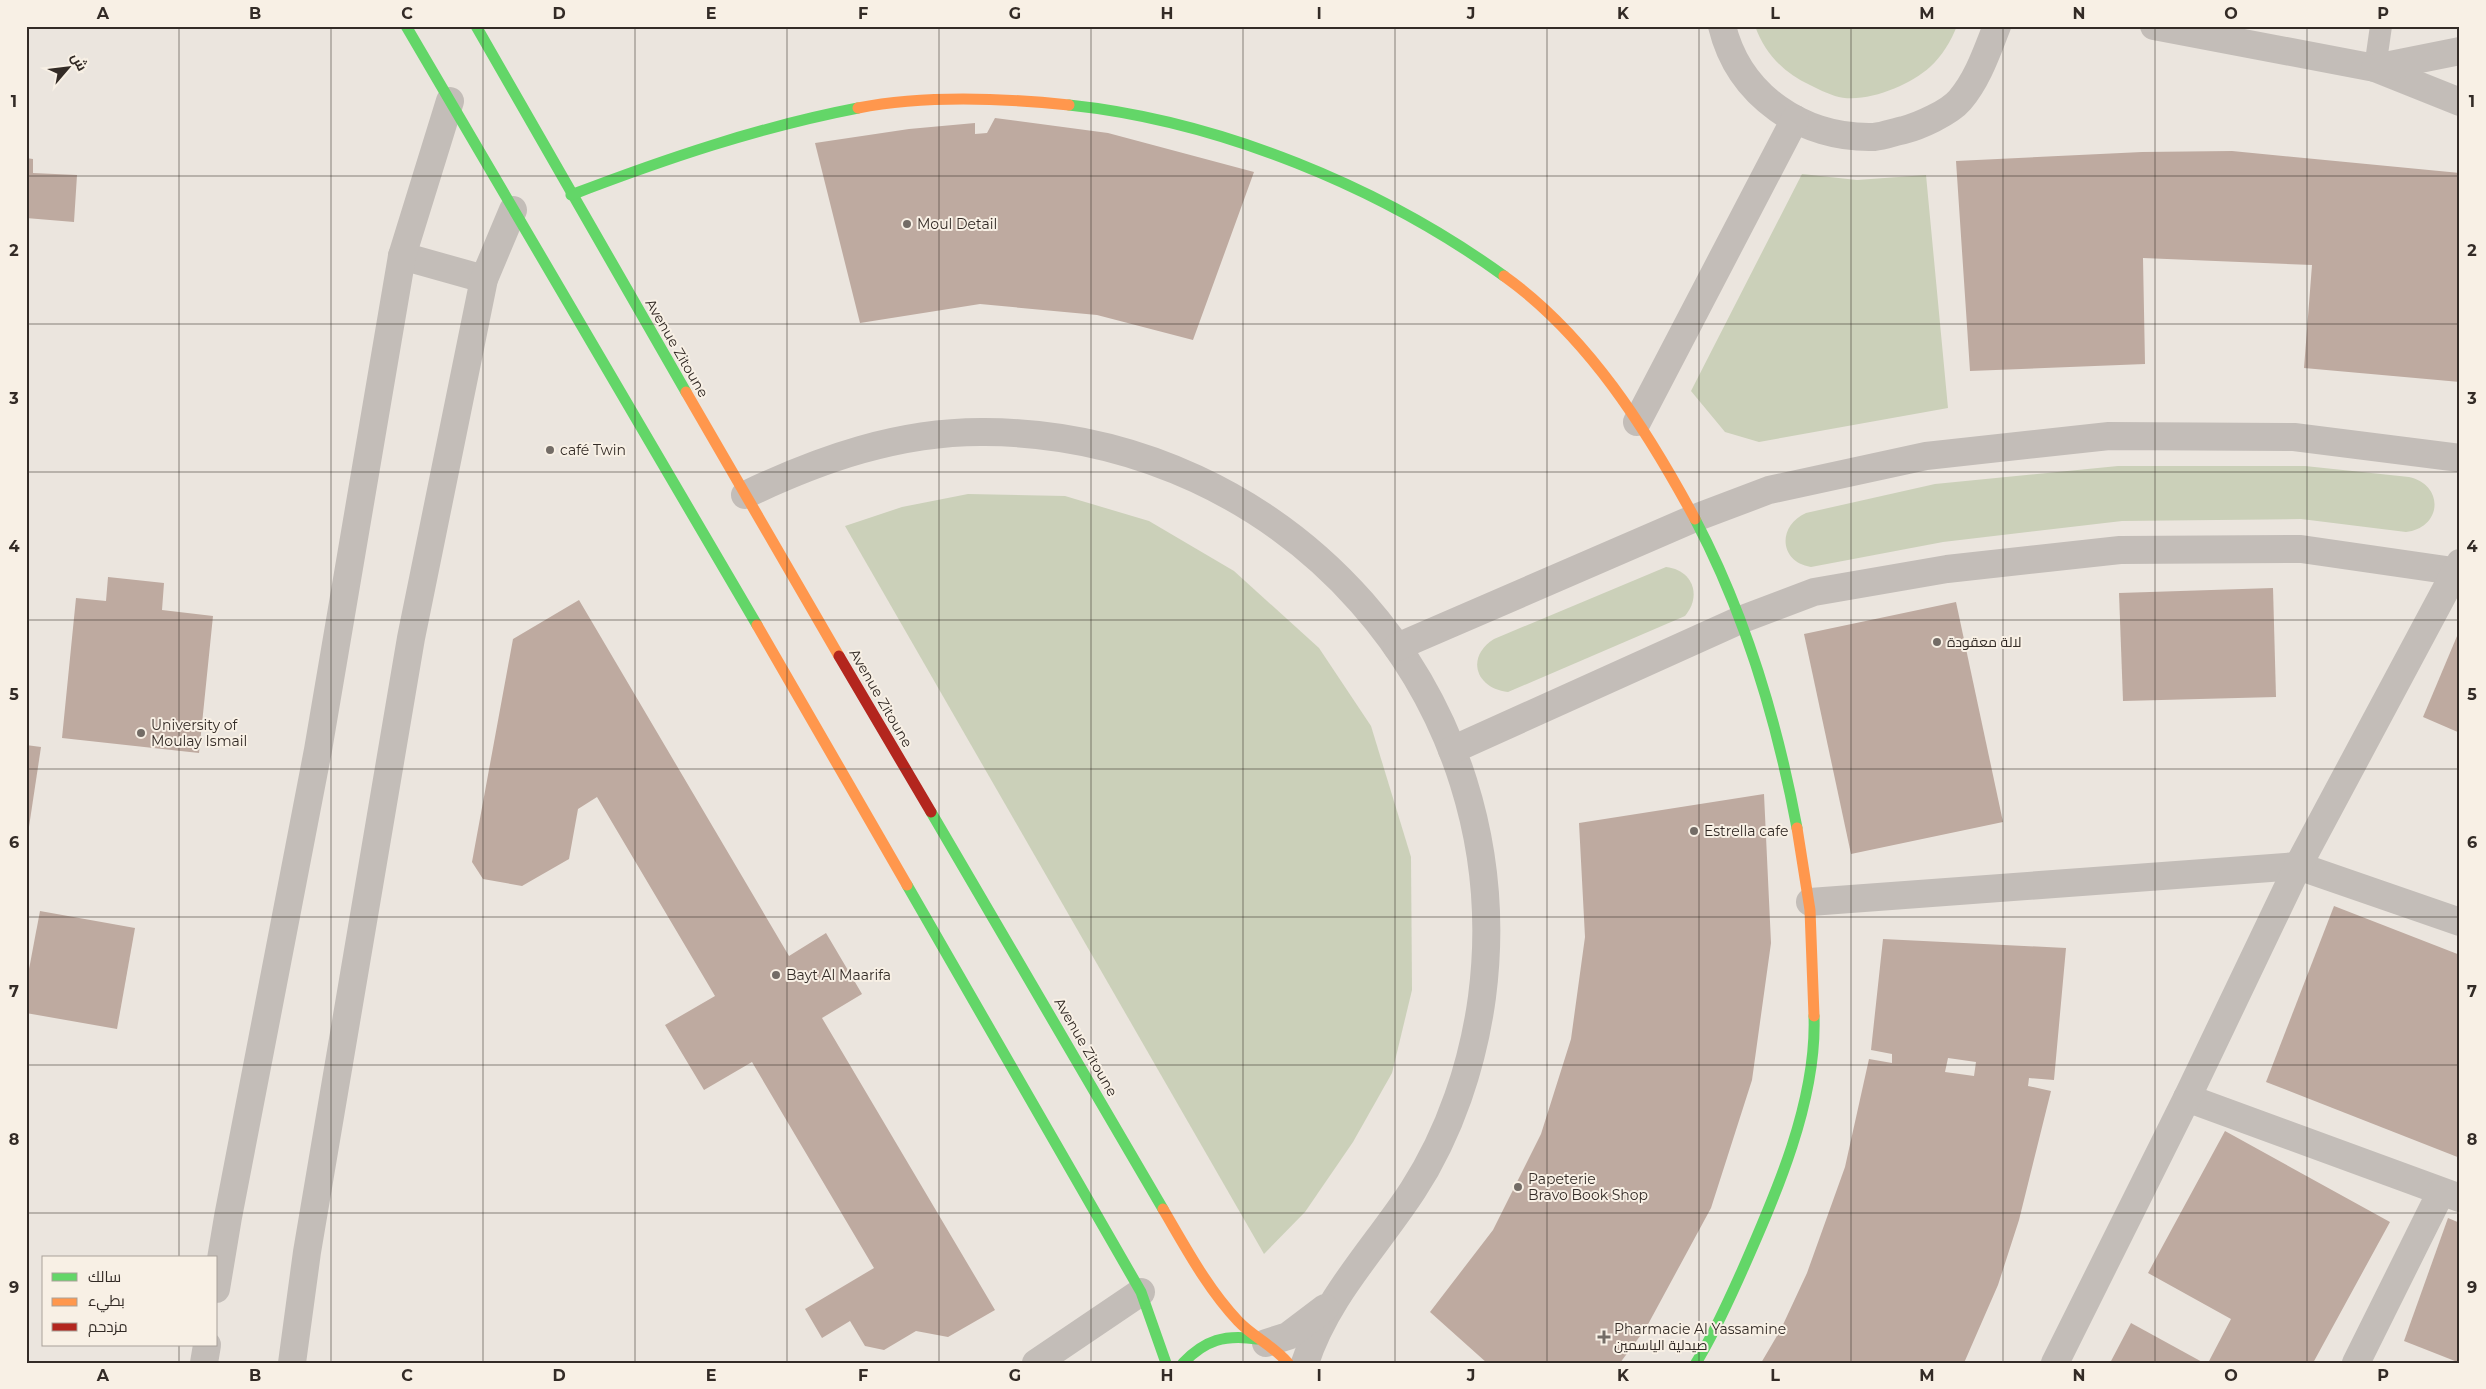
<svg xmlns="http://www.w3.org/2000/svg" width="2486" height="1389" font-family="Montserrat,Cairo,sans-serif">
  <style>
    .green { fill: #cbd0b9 }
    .building { fill: #beaaa0; fill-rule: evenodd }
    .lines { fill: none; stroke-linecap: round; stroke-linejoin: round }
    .lane { stroke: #c3bdb8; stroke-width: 22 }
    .street { stroke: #c3bdb8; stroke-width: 28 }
    .fast { stroke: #63d668; stroke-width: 11 }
    .slow { stroke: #ff974d; stroke-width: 11 }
    .jam { stroke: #b3261e; stroke-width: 11 }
    .grid { fill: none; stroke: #332b26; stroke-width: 1; stroke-opacity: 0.55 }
    .poi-dot { fill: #736c66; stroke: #f8f0e5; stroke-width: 2 }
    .labels { text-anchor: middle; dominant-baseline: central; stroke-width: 4; stroke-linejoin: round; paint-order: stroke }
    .poi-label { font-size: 14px; fill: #332b26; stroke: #f8f0e5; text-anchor: start }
    .street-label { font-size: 14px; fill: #332b26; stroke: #f8f0e5 }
    .neatline { fill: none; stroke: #332b26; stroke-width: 2 }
    .grid-label { font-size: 16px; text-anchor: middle; font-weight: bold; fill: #332b26 }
  </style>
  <rect width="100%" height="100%" fill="#ebe5de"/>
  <g class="green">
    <path d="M1755,26H1957C1951,41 1942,56 1930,67C1909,86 1863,105 1835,96C1826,93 1818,89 1810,85C1784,73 1765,54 1755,26Z"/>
    <polygon points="1802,174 1857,180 1926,175 1948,408 1759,442 1725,432 1691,391"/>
    <path d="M2118,466H2305L2409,477C2445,485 2442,528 2406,532L2301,519L2122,521L1943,542L1811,567C1779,562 1777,526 1806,513L1935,484Z"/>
    <polygon points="968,494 1065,496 1149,521 1234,571 1319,648 1371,726 1411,857 1412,990 1392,1073 1353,1142 1305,1212 1264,1254 845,526 902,507"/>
    <path d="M1666,567C1693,570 1702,596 1685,616L1508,692C1476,689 1465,657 1494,639Z"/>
  </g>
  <g class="building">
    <polygon points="995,118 1108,133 1254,172 1193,340 1097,315 980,304 860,323 815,143 909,129 975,123 975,134 987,133"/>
    <polygon points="2232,151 2460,173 2460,382 2304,368 2312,265 2143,258 2145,364 1970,371 1956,161 2142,152"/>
    <polygon points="26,158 33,159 33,173 77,175 74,222 26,218"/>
    <polygon points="108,577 164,583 162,610 213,616 199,753 62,738 76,598 106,601"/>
    <polygon points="2273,588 2276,697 2123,701 2119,593"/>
    <polygon points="579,600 789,956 826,933 862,994 822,1018 995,1310 948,1337 916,1331 884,1350 865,1346 850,1321 822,1338 805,1309 874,1268 752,1062 704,1090 665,1025 715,996 597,797 578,809 569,859 522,886 483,879 472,862 513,639"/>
    <polygon points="1956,602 2003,822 1851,854 1804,634"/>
    <polygon points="2460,629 2460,733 2423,717"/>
    <polygon points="26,745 41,747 27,840 26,840"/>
    <polygon points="1764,794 1771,943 1752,1080 1711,1208 1646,1328 1620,1363 1487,1363 1430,1312 1493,1230 1541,1134 1571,1039 1585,937 1579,823"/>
    <polygon points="2334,906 2460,955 2460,1158 2266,1082"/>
    <polygon points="40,911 135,928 117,1029 26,1013 26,985"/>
    <path d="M1883,939L2066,948L2054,1080L2029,1078L2028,1086L2051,1091L2019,1220L1998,1285L1964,1363H1761L1781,1329L1807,1273L1845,1167L1869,1059L1892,1063V1054L1871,1050ZM1948,1058L1976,1062L1974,1076L1945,1072Z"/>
    <polygon points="2225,1131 2390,1222 2313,1363 2208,1363 2231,1319 2148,1273"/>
    <polygon points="2448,1218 2460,1223 2460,1363 2404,1341"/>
    <polygon points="2131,1323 2204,1363 2110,1363"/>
  </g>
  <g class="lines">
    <polyline class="lane" points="2375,68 2381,26"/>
    <g class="street">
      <path d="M1722,26C1739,96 1803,139 1874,137C1884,136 1894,132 1904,130C1919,126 1949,113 1960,100C1978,79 1987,51 1997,26"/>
      <polyline points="2154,26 2375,68 2460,102"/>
      <polyline points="2375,68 2460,51"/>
      <polyline points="402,256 484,279"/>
      <polyline points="1637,422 1795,119"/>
      <path d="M745,495C820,459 900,431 985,432C1288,434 1521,696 1482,997C1473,1064 1450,1133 1413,1190C1376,1247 1326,1297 1305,1363"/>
      <polyline points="1397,647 1695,518 1769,490 1926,456 2109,436 2294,437 2460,458"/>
      <polyline points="1452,750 1740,620 1814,592 1947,569 2120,550 2301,549 2460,572"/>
      <polyline points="1810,902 2298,866 2460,922"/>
      <polyline points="2187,1098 2460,1198"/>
      <polyline points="216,1289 228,1217 318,750 402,256 450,101"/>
      <polyline points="1266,1343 1288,1336 1325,1308"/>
      <polyline points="204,1363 207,1345"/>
      <polyline points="292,1363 307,1252 411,638 484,279 513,210"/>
      <polyline points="1036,1363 1141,1292"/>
      <polyline points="2055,1363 2187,1098 2298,866 2460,563"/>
      <polyline points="2356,1363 2441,1192"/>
    </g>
    <g class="fast">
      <polyline points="406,26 757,625"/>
      <polyline points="476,26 686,392"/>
      <path d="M1069,105C1220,121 1381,187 1504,276"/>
      <path d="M571,195C665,159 759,127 858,108"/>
      <path d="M1695,519C1746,616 1777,721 1797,828"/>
      <polyline points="931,812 1163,1209"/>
      <polyline points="907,885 1141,1292 1166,1363"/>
      <path d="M1183,1363C1205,1340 1225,1334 1257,1339"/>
      <path d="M1696,1363C1714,1334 1728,1302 1742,1271C1776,1194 1817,1101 1814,1016"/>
    </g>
    <g class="slow">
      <path d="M858,108C924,95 1002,98 1069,105"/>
      <path d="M1504,276C1588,336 1647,430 1695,519"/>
      <polyline points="686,392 839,656"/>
      <polyline points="757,625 907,885"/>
      <polyline points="1797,828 1810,910 1814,1016"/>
      <path d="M1163,1209C1186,1248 1207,1288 1238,1321C1253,1337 1274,1346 1288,1363"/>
    </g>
    <polyline class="jam" points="839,656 931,812"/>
  </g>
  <path class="grid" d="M179,26V1258M331,26V1363M483,26V1363M635,26V1363M787,26V1363M939,26V1363M1091,26V1363M1243,26V1363M1395,26V1363M1547,26V1363M1699,26V1363M1851,26V1363M2003,26V1363M2155,26V1363M2307,26V1363M26,176H2460M26,324H2460M26,472H2460M26,620H2460M26,769H2460M26,917H2460M26,1065H2460M26,1213H2460M179,1345V1363"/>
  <g class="poi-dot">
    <circle cx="907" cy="224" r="5"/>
    <circle cx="550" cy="450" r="5"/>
    <circle cx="1937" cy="642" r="5"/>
    <circle cx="141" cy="733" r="5"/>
    <circle cx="1694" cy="831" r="5"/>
    <circle cx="776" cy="975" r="5"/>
    <circle cx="1518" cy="1187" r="5"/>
    <path d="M1601.5 1329.5h5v5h5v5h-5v5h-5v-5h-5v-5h5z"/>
  </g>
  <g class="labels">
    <g class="poi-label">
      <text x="917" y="224">Moul Detail</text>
      <text x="560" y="450">café Twin</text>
      <text x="1947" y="642">لالة معقودة</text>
      <text x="151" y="725">University of<tspan x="151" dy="16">Moulay Ismail</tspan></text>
      <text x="1704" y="831">Estrella cafe</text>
      <text x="786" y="975">Bayt Al Maarifa</text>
      <text x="1528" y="1179">Papeterie<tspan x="1528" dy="16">Bravo Book Shop</tspan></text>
      <text x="1614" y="1329">Pharmacie Al Yassamine<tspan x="1614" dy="16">صيدلية الياسمين</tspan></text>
    </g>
    <g class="street-label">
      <text transform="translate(677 348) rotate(60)">Avenue Zitoune</text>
      <text transform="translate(881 698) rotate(60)">Avenue Zitoune</text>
      <text transform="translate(1086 1047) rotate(60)">Avenue Zitoune</text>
    </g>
  </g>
  <rect width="2486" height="1389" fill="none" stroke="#f8f0e5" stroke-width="55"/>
  <rect x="42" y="1256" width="175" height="90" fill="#f8f0e5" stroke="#a9a199"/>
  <rect x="52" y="1273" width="25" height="8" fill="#63d668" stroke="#a9a199"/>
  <text x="88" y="1282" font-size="15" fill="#332b26">سالك</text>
  <rect x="52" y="1298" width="25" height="8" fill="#ff974d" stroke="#a9a199"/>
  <text x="88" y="1306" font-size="15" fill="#332b26">بطيء</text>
  <rect x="52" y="1323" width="25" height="8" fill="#b3261e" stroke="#a9a199"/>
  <text x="88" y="1332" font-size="15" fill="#332b26">مزدحم</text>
  <g transform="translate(68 68) rotate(62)" stroke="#f8f0e5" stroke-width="4" paint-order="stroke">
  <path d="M0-4L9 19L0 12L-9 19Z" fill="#332b26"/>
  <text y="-8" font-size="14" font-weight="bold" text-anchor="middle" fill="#332b26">ش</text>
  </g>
  <rect x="28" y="28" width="2430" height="1334" class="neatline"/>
  <g class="grid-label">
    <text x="103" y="19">A</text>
    <text x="255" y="19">B</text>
    <text x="407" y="19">C</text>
    <text x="559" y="19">D</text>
    <text x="711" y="19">E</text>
    <text x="863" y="19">F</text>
    <text x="1015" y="19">G</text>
    <text x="1167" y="19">H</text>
    <text x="1319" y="19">I</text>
    <text x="1471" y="19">J</text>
    <text x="1623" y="19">K</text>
    <text x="1775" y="19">L</text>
    <text x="1927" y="19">M</text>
    <text x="2079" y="19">N</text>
    <text x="2231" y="19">O</text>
    <text x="2383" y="19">P</text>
    <text x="14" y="107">1</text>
    <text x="2472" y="107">1</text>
    <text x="14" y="256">2</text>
    <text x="2472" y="256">2</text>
    <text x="14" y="404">3</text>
    <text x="2472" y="404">3</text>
    <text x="14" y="552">4</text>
    <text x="2472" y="552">4</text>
    <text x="14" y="700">5</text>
    <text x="2472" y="700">5</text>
    <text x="14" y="848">6</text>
    <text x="2472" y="848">6</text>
    <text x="14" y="997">7</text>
    <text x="2472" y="997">7</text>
    <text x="14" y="1145">8</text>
    <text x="2472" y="1145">8</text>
    <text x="14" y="1293">9</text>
    <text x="2472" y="1293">9</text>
    <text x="103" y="1381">A</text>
    <text x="255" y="1381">B</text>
    <text x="407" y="1381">C</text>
    <text x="559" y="1381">D</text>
    <text x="711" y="1381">E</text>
    <text x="863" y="1381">F</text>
    <text x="1015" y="1381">G</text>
    <text x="1167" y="1381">H</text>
    <text x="1319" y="1381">I</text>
    <text x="1471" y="1381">J</text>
    <text x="1623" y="1381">K</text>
    <text x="1775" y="1381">L</text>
    <text x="1927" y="1381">M</text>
    <text x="2079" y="1381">N</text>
    <text x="2231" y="1381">O</text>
    <text x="2383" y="1381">P</text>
  </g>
</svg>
